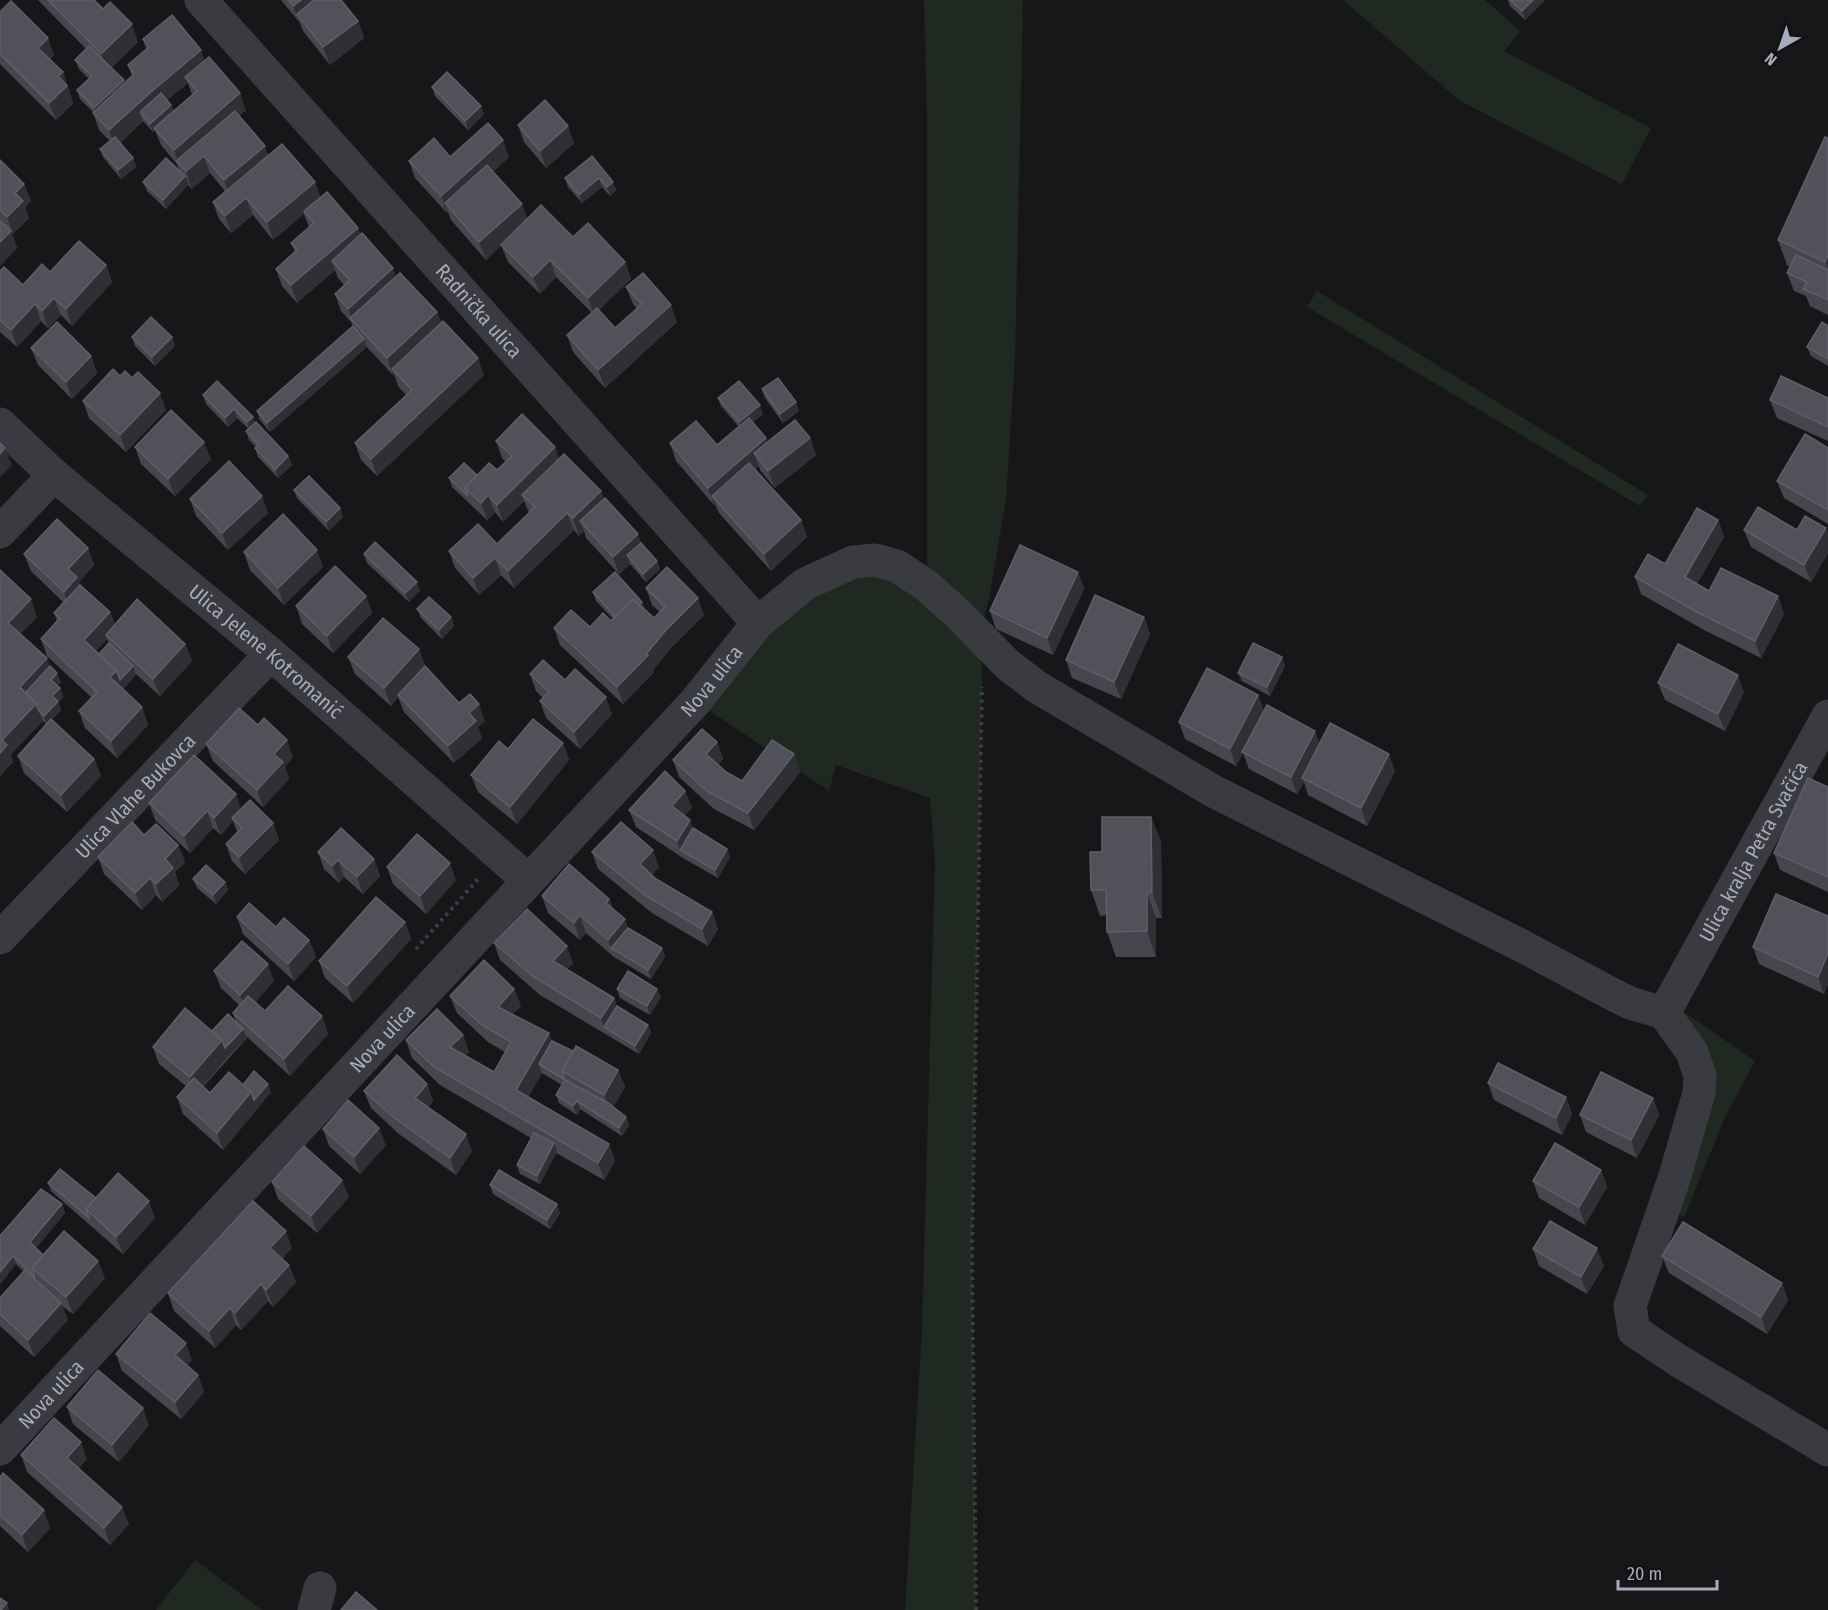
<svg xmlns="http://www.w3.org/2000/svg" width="1828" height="1610" font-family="'Fira Sans Condensed',sans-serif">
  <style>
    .green { fill: #1f2821 }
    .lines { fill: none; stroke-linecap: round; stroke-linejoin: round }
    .path { stroke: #3e3f46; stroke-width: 4; stroke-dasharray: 3 4.5; stroke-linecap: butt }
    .minor { stroke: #3a3a41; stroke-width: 33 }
    .wall { fill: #46474d; fill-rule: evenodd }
    .shaded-wall { fill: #2f2f34 }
    .building { fill: #515159; stroke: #5e5f68; stroke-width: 1.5 }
    .labels { text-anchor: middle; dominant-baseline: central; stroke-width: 4.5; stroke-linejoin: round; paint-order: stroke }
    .street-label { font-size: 20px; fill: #a8abbb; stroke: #121215 }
  </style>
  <rect width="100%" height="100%" fill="#17171a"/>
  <g class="green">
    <path d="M924,0H1023L1015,360L1006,499L990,594L980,636L982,683L972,1252L976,1610H905L922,1328L935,863L930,798L836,765L829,791L704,707C744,664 815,571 878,573C894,573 912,582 927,586V115Z"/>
    <polygon points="1343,0 1485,0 1520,31 1504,51 1651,128 1622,184 1460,101"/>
    <polygon points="1317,291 1648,495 1640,506 1307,307"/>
    <polygon points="1670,1002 1755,1061 1726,1115 1684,1217 1665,1206 1692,1119"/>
    <polygon points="195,1560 262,1610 156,1610"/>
  </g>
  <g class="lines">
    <g class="path">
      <polyline points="416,949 479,878"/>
      <polyline points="976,1610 972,1252 982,687"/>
    </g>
    <g class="minor">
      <path id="s1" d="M201,0L758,623"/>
      <path id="s2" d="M0,424L54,475L271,654L528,880"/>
      <polyline points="0,532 54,475"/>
      <path id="s3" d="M0,938L271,654"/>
      <polyline points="1664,1013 1692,1052 1700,1076 1699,1093 1674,1179 1630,1306 1634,1331 1679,1361 1828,1450"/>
      <path id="s4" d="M0,1449L695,702L758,623L805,584L853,562L875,560L897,566L927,586L958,614L1008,665L1037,687L1213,791L1522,946L1610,993L1630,1003L1664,1013L1828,716"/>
      <polyline points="314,1610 320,1588"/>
    </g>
  </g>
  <g class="wall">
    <path d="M38,0H96L95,1L138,42L111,68L125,83L132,76L128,65L146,49L143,39L205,61L246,110L239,116L268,155L315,182L320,197L358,228L360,235L396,277L437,312L441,322L484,375L377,476L361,460L355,443L406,395L398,386L394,374L393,375L367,347L270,432L260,420L257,411L353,326L351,322L341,311L335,294L344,285L338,278L335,270L297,303L282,286L276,269L295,252L291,243L309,227L304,214L273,240L253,215L231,233L219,219L213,202L225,191L210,173L192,189L188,185L166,209L147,191L143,182L179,170L177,164L161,145L155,130L153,132L143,121L120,143L133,158L136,167L121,179L103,157L100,149L110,141L99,130L93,112L80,99L77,90L89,79L79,69L75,60L86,49ZM188,83L192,95L174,111L171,105L167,100Z"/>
    <polygon points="281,0 341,0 358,21 364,38 330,65 303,31 300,23"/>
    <polygon points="1508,0 1545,0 1525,20 1510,6"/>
    <polygon points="0,12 54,55 50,59 63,72 73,103 56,120 0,64"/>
    <polygon points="432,87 484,114 468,130 435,96"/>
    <polygon points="518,125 574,143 546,168 524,142"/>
    <polygon points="1828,138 1828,315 1810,306 1806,296 1794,291 1787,273 1790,267 1787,265 1778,240"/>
    <polygon points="592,156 616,190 610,196 602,187 582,203 568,187 565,178"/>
    <polygon points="509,157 493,172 528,219 573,237 625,262 631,279 599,310 615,328 637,309 633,304 626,287 677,322 605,388 573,352 567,335 592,313 556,277 540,294 508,262 501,245 486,260 451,220 448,212 447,213 415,178 409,161"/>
    <polygon points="0,160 24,184 31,201 25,207 29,218 13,234 5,226 11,231 17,248 0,266"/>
    <polygon points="106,265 112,282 72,326 61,315 48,328 41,321 17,347 0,332 0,271 23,285 50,272"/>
    <polygon points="1828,326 1828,366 1811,356 1807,347"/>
    <polygon points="132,337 172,337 175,346 155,366 135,346"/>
    <polygon points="31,348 91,356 97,373 72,399 38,365"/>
    <polygon points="120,376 166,410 126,452 89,418 83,401"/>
    <polygon points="762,389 799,411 783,423 765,398"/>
    <polygon points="203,395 253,417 255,423 288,456 292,465 278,478 258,457 255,448 256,447 249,440 246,431 249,429 237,418 228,427 206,404"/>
    <polygon points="718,398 763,414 753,422 766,438 768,442 810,438 816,455 775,488 760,470 759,466 755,470 801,520 807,537 771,571 719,513 715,504 714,505 676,461 670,443 717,445 739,427 721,406"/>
    <polygon points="1828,398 1828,441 1777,418 1770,400"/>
    <polygon points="496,441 555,447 559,459 601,491 604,500 657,561 660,569 646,582 630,564 619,574 586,538 584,531 579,536 574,530 514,588 501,575 479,595 455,568 449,551 497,544 529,513 524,501 503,522 495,512 487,520 452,487 449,478 477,475 497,470 506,462 502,458"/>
    <polygon points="135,447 211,459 175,496 141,464"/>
    <polygon points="1828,448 1828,524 1784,498 1777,481"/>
    <polygon points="294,490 340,508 343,517 329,531 297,498"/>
    <polygon points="190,499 268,513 228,550 196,516"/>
    <polygon points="1718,520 1724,537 1697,584 1709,591 1778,596 1784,614 1761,658 1704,630 1641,594 1635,577 1665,564"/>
    <polygon points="1826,528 1828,533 1828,553 1811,582 1751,547 1744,530 1797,530"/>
    <path d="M88,548L94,565L79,582L80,585L110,612L115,625L185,644L192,661L160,696L136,674L123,689L142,707L148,725L117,758L85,728L79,711L92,698L47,656L41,639L57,621L54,613L64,603L31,571L24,554ZM107,639L109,644L99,654L95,651Z"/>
    <polygon points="244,552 323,567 284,605 250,570"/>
    <polygon points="364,554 420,590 409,602 367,563"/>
    <polygon points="0,570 37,617 20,634 50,666 61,682 57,686 60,688 63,697 58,702 61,710 51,720 94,759 101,776 67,812 24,773 18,756 46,724 42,720 43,721 11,754 13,762 0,776"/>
    <polygon points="1078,572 1084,589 1053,655 996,629 990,611"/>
    <polygon points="646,588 704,615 672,647 653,670 654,672 623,704 560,645 554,628 590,627 611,621 613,619 596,601 593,592 645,610 654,618 660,612 652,605"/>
    <polygon points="366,596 372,613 333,653 302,624 296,606"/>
    <polygon points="417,609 451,617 454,626 442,639 421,618"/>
    <polygon points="1144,617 1150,634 1121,699 1072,678 1066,660"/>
    <polygon points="419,649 425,666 459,703 485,721 478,727 482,738 454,763 404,712 398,697 391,706 355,674 348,657"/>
    <polygon points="1282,657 1285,666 1270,696 1242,681 1238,673"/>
    <polygon points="530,674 565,680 612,714 580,749 546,718 540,701 543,698 536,691"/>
    <polygon points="1658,683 1744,692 1725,731 1665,700"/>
    <polygon points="1258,695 1264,711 1320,743 1395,771 1367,826 1308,795 1304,782 1297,794 1249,769 1243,753 1236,766 1185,739 1179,722"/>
    <polygon points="717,742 723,759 718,765 726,772 742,781 794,754 800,772 754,830 714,809 679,777 673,760"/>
    <polygon points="563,743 569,760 517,824 478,792 471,775 508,749"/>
    <polygon points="206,744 293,757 285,767 289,779 263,807 213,761"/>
    <polygon points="1828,787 1828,892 1780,870 1774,853"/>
    <polygon points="685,791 692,808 684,816 693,828 727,849 730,857 718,878 683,858 636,827 629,810"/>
    <polygon points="149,803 241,809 273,823 279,840 245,874 232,861 226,844 237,832 233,821 221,835 213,828 190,853 155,820"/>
    <polygon points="1151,817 1161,842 1162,918 1156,918 1156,957 1116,957 1107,932 1107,915 1100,916 1091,890 1102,852"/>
    <polygon points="144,835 178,845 185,862 175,872 179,885 162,902 156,895 142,910 104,874 98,857"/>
    <polygon points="318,852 374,859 380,876 363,894 344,877 339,883 324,869"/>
    <polygon points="592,852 659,867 652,875 656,879 712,912 718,929 708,946 652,913 598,869"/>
    <polygon points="387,867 456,880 426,914 393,884"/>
    <polygon points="193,879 225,882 228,890 216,904 197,888"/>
    <polygon points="542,896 609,899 613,909 628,928 662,948 665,957 651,979 614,957 586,933 580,940 548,913"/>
    <polygon points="1828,916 1828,984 1824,994 1759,964 1753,947"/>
    <polygon points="237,917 276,927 309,940 316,957 294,981 243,934"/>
    <polygon points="405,922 411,939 353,1003 325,978 319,961"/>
    <polygon points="494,943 573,963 567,969 614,998 617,1006 648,1025 651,1033 639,1054 540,995 500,960"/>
    <polygon points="214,971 274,981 255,1002 265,1011 322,1016 328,1034 290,1076 246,1036 247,1038 203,1087 210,1093 243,1085 271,1092 223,1150 183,1114 177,1097 187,1087 159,1064 153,1047 212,1031 236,1022 233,1013 239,1005 221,988"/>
    <polygon points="514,989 521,1006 513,1014 552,1041 573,1051 618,1070 625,1087 613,1107 626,1117 629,1125 622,1136 580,1109 577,1115 559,1103 556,1095 562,1085 542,1073 528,1097 609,1144 615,1161 604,1180 556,1153 540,1184 520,1174 517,1165 531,1138 440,1085 412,1058 406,1040 463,1035 469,1052 465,1056 494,1072 505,1052 488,1042 457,1013 450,996"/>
    <polygon points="617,989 661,997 650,1015 620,998"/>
    <polygon points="1488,1083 1566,1097 1572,1114 1562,1135 1494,1100"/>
    <polygon points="427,1084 433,1101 428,1107 472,1151 456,1175 399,1134 371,1108 364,1091"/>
    <polygon points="1653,1098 1659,1115 1637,1158 1586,1132 1580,1115"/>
    <polygon points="323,1129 386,1145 360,1174 329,1146"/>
    <polygon points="1601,1170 1607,1187 1585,1225 1539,1198 1533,1181"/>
    <polygon points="272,1182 349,1197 317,1233 278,1199"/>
    <polygon points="48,1183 155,1218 123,1254 51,1191"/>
    <polygon points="490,1185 557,1204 560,1213 550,1229 493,1194"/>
    <polygon points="62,1204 65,1213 36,1248 43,1255 105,1278 73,1314 62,1306 68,1320 34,1357 0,1326 0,1298 24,1272 16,1264 0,1236"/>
    <polygon points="292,1248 282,1259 289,1265 296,1282 273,1307 268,1301 241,1330 236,1325 215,1348 174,1311 168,1293"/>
    <polygon points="1533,1249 1604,1266 1587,1294 1539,1266"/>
    <polygon points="1662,1256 1782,1283 1788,1300 1767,1334 1669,1273"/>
    <polygon points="116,1354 192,1360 187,1366 198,1375 204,1392 181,1419 122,1371"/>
    <polygon points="67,1407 149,1425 119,1462 73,1424"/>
    <polygon points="21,1455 87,1459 79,1468 129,1524 110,1545 27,1472"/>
    <polygon points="0,1477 50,1528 28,1552 0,1526"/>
  </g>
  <g class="shaded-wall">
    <polygon points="301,0 329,0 297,14 300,23 293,6"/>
    <polygon points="1533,0 1545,0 1525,20 1522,11"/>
    <polygon points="358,21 364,38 330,65 323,47"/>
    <polygon points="132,24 138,42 108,71 101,54"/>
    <polygon points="48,38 54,55 44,65 38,48"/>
    <polygon points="201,50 207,67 185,77 188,83 157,109 140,112 143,121 115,147 109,130 151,92"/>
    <polygon points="63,72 73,103 56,120 49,103 58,76"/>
    <polygon points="124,80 127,88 98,116 94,108"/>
    <polygon points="240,93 246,110 181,166 178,164 174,150"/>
    <polygon points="171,105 174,113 154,128 155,130 153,132 150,124"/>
    <polygon points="481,106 484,114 468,130 465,121"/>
    <polygon points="568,126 574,143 546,168 540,151"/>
    <polygon points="503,140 509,157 450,210 445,203 448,212 447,213 441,196"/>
    <polygon points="265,146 271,163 231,197 224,180"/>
    <polygon points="204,156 210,173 192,189 186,171"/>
    <polygon points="133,158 136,167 121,179 118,170"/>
    <polygon points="185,176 189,184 166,209 163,200"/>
    <polygon points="599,178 602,187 582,203 579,195"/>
    <polygon points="315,182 321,200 304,211 304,214 273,240 267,222"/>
    <polygon points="613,182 616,190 610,196 607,187"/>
    <polygon points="24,184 31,201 25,207 29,218 13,234 7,217 15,193"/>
    <polygon points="246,198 253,215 231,233 225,216"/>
    <polygon points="522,204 528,221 486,260 479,242"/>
    <polygon points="358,228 364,245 332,261 335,270 297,303 291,285"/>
    <polygon points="11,231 17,248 0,266 0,242"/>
    <polygon points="1828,256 1828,269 1825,262"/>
    <polygon points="550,260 556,277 540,294 533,277"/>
    <polygon points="625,262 631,279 594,315 588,298"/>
    <polygon points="106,265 112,282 72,326 66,309"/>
    <polygon points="393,268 399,285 353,321 348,309"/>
    <polygon points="54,298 61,315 48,328 42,311"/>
    <polygon points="35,304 41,321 17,347 11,330"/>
    <polygon points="671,305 677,322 605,388 598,370"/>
    <polygon points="437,312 443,329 392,369 394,374 393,375 387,358"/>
    <polygon points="172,337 175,346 155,366 152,357"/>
    <polygon points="364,339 367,347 270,432 267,423"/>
    <polygon points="91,356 97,373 72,399 66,382"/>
    <polygon points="478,358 484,375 377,476 371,459"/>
    <polygon points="160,393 166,410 126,452 120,435"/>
    <polygon points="796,402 799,411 783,423 780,414"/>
    <polygon points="760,405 763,414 742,431 739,422"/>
    <polygon points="234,409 237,418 228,427 225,418"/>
    <polygon points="253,417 256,425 250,431 247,422"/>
    <polygon points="766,438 772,455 754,453 759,466 717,502 712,496 715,504 714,505 708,488"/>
    <polygon points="810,438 816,455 775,488 768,471"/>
    <polygon points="204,442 211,459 175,496 168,479"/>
    <polygon points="555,447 561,464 522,495 524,501 503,522 497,505"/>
    <polygon points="5,448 12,465 0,477 0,454"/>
    <polygon points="288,456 292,465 278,478 275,470"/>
    <polygon points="601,491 607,508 580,521 584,531 579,536 573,518"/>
    <polygon points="488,495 495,512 487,520 481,503"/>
    <polygon points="262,496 268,513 228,550 222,533"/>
    <polygon points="340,508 343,517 329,531 326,522"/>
    <polygon points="567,513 574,530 514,588 508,571"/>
    <polygon points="801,520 807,537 771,571 764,554"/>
    <polygon points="1718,520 1724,537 1691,594 1685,577"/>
    <polygon points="1826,528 1828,533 1828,553 1811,582 1804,565"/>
    <polygon points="638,534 644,551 627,555 630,564 619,574 613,557"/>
    <polygon points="88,548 94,565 79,582 84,594 70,609 64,592 68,569"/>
    <polygon points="317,550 323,567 284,605 278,588"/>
    <polygon points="495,558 501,575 479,595 473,578"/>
    <polygon points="657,561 660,569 646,582 643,574"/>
    <polygon points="1078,572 1084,589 1053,655 1047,638"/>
    <polygon points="417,582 420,590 409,602 405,593"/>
    <polygon points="366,596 372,613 333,653 327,636"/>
    <polygon points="1778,596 1784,614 1761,658 1755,641"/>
    <polygon points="698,598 704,615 672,647 653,670 654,672 623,704 617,687 666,630"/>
    <polygon points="31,599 37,617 14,640 8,623"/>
    <polygon points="642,602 646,610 620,622"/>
    <polygon points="110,612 116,629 106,635 107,639 90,657 84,640"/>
    <polygon points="451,617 454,626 442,639 439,630"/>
    <polygon points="1144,617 1150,634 1121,699 1114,682"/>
    <polygon points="185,644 192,661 160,696 153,679"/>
    <polygon points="419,649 425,666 398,695 398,697 391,706 384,688"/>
    <polygon points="1282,657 1285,666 1270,696 1267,687"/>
    <polygon points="47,658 53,675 23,695 20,687"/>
    <polygon points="133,666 136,675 124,689 117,694 110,677 117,671"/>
    <polygon points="57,673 61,682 54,689 51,680"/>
    <polygon points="1738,675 1744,692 1725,731 1718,714"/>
    <polygon points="60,688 63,697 58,702 61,710 47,724 44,716 52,696"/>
    <polygon points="1258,695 1264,712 1236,766 1230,749"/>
    <polygon points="606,697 612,714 580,749 574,732"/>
    <polygon points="36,704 43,721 11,754 13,762 0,776 0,753 2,740"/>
    <polygon points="479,704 485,721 478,727 482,738 454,763 448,746 469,713"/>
    <polygon points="142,707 148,725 117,758 111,741"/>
    <polygon points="1315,731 1322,748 1302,778 1304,782 1297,794 1291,777"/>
    <polygon points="287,740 293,757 285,767 289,779 263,807 257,790 274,754"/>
    <polygon points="717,742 723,759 712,771 706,754"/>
    <polygon points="563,743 569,760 517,824 510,807"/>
    <polygon points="794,754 800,772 754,830 748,813"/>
    <polygon points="1389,754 1395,771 1367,826 1361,808"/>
    <polygon points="94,759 101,776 67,812 61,795"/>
    <polygon points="685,791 692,808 678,823 672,806"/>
    <polygon points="236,794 242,811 232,818 233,821 221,835 214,818"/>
    <polygon points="207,811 213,828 190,853 184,836"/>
    <polygon points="1151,817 1161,842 1162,918 1152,892"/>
    <polygon points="690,820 696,837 680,850 677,841"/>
    <polygon points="273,823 279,840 245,874 239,857"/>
    <polygon points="178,845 185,862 175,872 179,885 162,902 156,884 165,859"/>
    <polygon points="727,849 730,857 718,878 715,870"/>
    <polygon points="653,850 659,867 646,881 640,864"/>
    <polygon points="374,859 380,876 363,894 357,877"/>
    <polygon points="338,860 344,877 339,883 332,866"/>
    <polygon points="450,863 456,880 426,914 420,896"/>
    <polygon points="150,878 156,895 142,910 135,893"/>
    <polygon points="225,882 228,890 216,904 213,895"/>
    <polygon points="1147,893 1156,918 1156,957 1147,931"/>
    <polygon points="609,899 615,916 606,903"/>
    <polygon points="712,912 718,929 708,946 702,929"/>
    <polygon points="580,915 586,933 580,940 574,923"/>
    <polygon points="625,919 631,936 611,948 608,940"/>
    <polygon points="405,922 411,939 353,1003 347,986"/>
    <polygon points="309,940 316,957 294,981 288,964"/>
    <polygon points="567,946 573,963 559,978 553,961"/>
    <polygon points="662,948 665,957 651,979 648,970"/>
    <polygon points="1828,953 1828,984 1824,994 1818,977"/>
    <polygon points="268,964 274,981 247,1012 240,995"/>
    <polygon points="514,989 521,1006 504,1024 498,1007"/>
    <polygon points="657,989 661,997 650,1015 647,1006"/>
    <polygon points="614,998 620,1015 604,1027 601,1018"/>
    <polygon points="322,1016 328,1034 290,1076 284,1059"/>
    <polygon points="648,1025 651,1033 639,1054 635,1046"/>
    <polygon points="243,1029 247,1038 228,1057 196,1094 190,1077 222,1040"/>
    <polygon points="549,1033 555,1050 539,1064 542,1073 523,1107 516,1090"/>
    <polygon points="463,1035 469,1052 456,1065 450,1047"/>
    <polygon points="618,1070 625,1087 611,1112 604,1095"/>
    <polygon points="268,1084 271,1092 223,1150 217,1133 251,1092"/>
    <polygon points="427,1084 433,1101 421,1116 415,1098"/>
    <polygon points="1566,1097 1572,1114 1562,1135 1556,1118"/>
    <polygon points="1653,1098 1659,1115 1637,1158 1631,1140"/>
    <polygon points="577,1101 580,1109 577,1115 573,1106"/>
    <polygon points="626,1117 629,1125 622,1136 619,1128"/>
    <polygon points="379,1128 386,1145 360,1174 354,1157"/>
    <polygon points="466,1134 472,1151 456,1175 450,1158"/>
    <polygon points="554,1143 557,1152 540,1184 537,1176"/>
    <polygon points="609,1144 615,1161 604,1180 598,1163"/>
    <polygon points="1601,1170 1607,1187 1585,1225 1579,1207"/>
    <polygon points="342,1180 349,1197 317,1233 311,1216"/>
    <polygon points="149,1201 155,1218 123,1254 116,1237"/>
    <polygon points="62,1204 65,1213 33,1251 30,1242"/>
    <polygon points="557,1204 560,1213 550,1229 547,1220"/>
    <polygon points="286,1231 292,1248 277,1265 270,1248"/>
    <polygon points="1597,1248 1604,1266 1587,1294 1581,1277"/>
    <polygon points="13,1256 16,1264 0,1285 0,1272"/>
    <polygon points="98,1261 105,1278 73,1314 66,1297"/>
    <polygon points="289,1265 296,1282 273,1307 266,1290"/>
    <polygon points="1782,1283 1788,1300 1767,1334 1761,1317"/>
    <polygon points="261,1284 268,1301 241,1330 235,1313"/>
    <polygon points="61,1303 68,1320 34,1357 28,1340"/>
    <polygon points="230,1308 236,1325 215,1348 209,1331"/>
    <polygon points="186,1343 192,1360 181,1373 175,1355"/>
    <polygon points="198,1375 204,1392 181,1419 175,1402"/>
    <polygon points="143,1408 149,1425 119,1462 112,1445"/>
    <polygon points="81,1442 87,1459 73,1475 67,1458"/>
    <polygon points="122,1507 129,1524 110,1545 104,1528"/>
    <polygon points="44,1510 50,1528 28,1552 22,1535"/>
    <polygon points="7,1603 9,1610 1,1610"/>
  </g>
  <g class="building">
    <polygon points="48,0 94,0 103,9 110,2 132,24 101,54"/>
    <polygon points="288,0 301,0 293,6"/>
    <polygon points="314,0 341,0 358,21 323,47 297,14"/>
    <polygon points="1510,0 1533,0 1522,11"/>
    <polygon points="11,1 48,38 38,48 63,72 58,76 67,86 49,103 0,54 0,12"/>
    <polygon points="172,15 201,50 151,92 109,130 93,113 134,74 128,65 149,47 143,39"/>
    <polygon points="89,46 124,80 94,108 77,90 92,76 75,60"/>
    <polygon points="209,57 240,93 174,150 154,128 197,91 185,77"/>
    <polygon points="447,72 481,106 465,121 432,87"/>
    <polygon points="161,93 171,105 150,124 140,112"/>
    <polygon points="545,100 568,126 540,151 518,125"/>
    <polygon points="235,111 265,146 224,180 204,156 186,171 176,161"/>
    <polygon points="488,123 503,140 441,196 409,161 434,138 450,157"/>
    <polygon points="115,137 133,158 118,170 100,149"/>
    <polygon points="1825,137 1828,138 1828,256 1825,262 1778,240"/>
    <polygon points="282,144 315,182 267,222 246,198 225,216 213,202"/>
    <polygon points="592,156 613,182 607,187 599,178 579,195 565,178"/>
    <polygon points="166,158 185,176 163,200 143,182"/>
    <polygon points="0,160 24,184 15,193 23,201 7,217 0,210"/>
    <polygon points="487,165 522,204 479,242 445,203"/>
    <polygon points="327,192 358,228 291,285 276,269 297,250 291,243 314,223 304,211"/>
    <polygon points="541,205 573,237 588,223 625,262 588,298 550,260 533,277 501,245"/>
    <polygon points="0,221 11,231 0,242"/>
    <polygon points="362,233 393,268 348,309 335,294 350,280 332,261"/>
    <polygon points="79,241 106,265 66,309 54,298 42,311 35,304 11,330 0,320 0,271 4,267 23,285 42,264 50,272"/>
    <polygon points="1796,255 1828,270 1828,300 1803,289 1807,282 1787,273"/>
    <polygon points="400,273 437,312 387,358 350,318"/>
    <polygon points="643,273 671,305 598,370 567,335 597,308 615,328 642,304 626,287"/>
    <polygon points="151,317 172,337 152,357 132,337"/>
    <polygon points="443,321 478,358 371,459 355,443 412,390 392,369"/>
    <polygon points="57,322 91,356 66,382 31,348"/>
    <polygon points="1822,322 1828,326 1828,359 1807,347"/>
    <polygon points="353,326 364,339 267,423 257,411"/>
    <polygon points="113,369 120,376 125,371 132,378 138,372 160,393 120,435 83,401"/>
    <polygon points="1781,376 1828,398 1828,427 1770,400"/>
    <polygon points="778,378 796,402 780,414 762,389"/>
    <polygon points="217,381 253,417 247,422 234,409 225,418 203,395"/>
    <polygon points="739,381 760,405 739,422 718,398"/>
    <polygon points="171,410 204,442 168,479 135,447"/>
    <polygon points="522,414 555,447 497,505 488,495 481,503 465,488 489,463 497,470 512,456 496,441"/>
    <polygon points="749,418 766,438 708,488 670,443 696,421 717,445"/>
    <polygon points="795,420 810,438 768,471 754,453"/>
    <polygon points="256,422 288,456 275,470 255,448 259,445 246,431"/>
    <polygon points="1805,434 1828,448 1828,510 1777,481"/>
    <polygon points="0,443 5,448 0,454"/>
    <polygon points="564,454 601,491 573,518 567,513 508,571 495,558 473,578 449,551 478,524 497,544 535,507 522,495"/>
    <polygon points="229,461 262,496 222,533 190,499"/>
    <polygon points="464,463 477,475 465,488 468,496 449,478"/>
    <polygon points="749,463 801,520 764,554 712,496"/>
    <polygon points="309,476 340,508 326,522 294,490"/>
    <polygon points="605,498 638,534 613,557 580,521"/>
    <polygon points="1758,507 1797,530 1805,516 1826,528 1804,565 1744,530"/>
    <polygon points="1697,508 1718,520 1685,577 1709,591 1721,568 1778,596 1755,641 1697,612 1635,577 1648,554 1665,564"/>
    <polygon points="283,514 317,550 278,588 244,552"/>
    <polygon points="57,519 88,548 68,569 77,577 64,592 24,554"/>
    <polygon points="375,542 417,582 405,593 364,554"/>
    <polygon points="641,543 657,561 643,574 627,555"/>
    <polygon points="1020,545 1078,572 1047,638 990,611"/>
    <polygon points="335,566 366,596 327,636 296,606"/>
    <polygon points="667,567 698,598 666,630 647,653 648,655 617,687 554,628 571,610 590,627 603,613 611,621 633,599 654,618 665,607 646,588"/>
    <polygon points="0,570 31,599 8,623 47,658 20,687 36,704 2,740 7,745 0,753"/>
    <polygon points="615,572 642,602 639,605 633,599 615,617 593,592"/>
    <polygon points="80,585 110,612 84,640 117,671 110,677 142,707 111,741 79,711 97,692 41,639 60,618 54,613"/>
    <polygon points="1095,595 1144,617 1114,682 1066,660"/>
    <polygon points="429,597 451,617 439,630 417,609"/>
    <polygon points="137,599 185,644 153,679 106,635"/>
    <polygon points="383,618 419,649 384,688 348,657"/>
    <polygon points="109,643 133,666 120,680 117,671 99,654"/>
    <polygon points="1253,643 1282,657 1267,687 1238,673"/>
    <polygon points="1678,644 1738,675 1718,714 1658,683"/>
    <polygon points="543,660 565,680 575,669 606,697 574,732 540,701 549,692 530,674"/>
    <polygon points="50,666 57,673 51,680 60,688 52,696 58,701 44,716 39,711 36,704 26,692"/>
    <polygon points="425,666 459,703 470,694 479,704 469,713 476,721 448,746 398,695"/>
    <polygon points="1207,668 1258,695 1230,749 1179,722"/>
    <polygon points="1267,705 1315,731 1291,777 1242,752"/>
    <polygon points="239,708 258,725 264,718 287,740 274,754 283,762 257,790 206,744"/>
    <polygon points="51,719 94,759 61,795 18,756"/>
    <polygon points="533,719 563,743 510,807 471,775 499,741 508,749"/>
    <polygon points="1330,723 1389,754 1361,808 1302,778"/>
    <polygon points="702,729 717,742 706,754 726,772 742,781 772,740 794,754 748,813 708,792 673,760"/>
    <polygon points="194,755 236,794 214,818 207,811 184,836 149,803"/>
    <polygon points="665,771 685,791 672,806 690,820 677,841 629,810"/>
    <polygon points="1808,778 1828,787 1828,877 1774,853"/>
    <polygon points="250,800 273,823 239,857 226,844 242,828 232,818"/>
    <polygon points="1102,817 1151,817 1152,892 1147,893 1147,931 1107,932 1106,890 1091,890 1090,852 1102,852"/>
    <polygon points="132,822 144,835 156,824 178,845 165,859 173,868 156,884 150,878 135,893 98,857"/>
    <polygon points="621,822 653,850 640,864 656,879 712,912 702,929 646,896 592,852"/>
    <polygon points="341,828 374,859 357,877 338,860 332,866 318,852"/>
    <polygon points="693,828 727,849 715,870 680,850"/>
    <polygon points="417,834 450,863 420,896 387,867"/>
    <polygon points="569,864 609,899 606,903 625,919 608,940 580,915 574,923 542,896"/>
    <polygon points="206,865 225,882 213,895 193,879"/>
    <polygon points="1776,894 1828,916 1828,953 1818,977 1753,947"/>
    <polygon points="376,897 405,922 347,986 319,961"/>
    <polygon points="249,903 276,927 284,918 309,940 288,964 237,917"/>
    <polygon points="527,909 567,946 553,961 614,998 601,1018 534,977 494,943"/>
    <polygon points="628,928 662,948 648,970 611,948"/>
    <polygon points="242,941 268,964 240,995 214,971"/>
    <polygon points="484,960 514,989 498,1007 549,1033 516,1090 609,1144 598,1163 434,1067 406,1040 437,1009 463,1035 450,1047 494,1072 511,1042 482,1025 450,996"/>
    <polygon points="628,971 657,989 647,1006 617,989"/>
    <polygon points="288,986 322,1016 284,1059 233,1013 248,996 265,1011"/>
    <polygon points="617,1006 648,1025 635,1046 604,1027"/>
    <polygon points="185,1008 222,1040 190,1077 153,1047"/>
    <polygon points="228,1014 243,1029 225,1048 222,1040 212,1031"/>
    <polygon points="552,1041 573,1051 562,1071 565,1080 539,1064"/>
    <polygon points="576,1046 618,1070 604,1095 562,1071"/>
    <polygon points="397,1055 427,1084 415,1098 466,1134 450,1158 392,1116 364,1091"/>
    <polygon points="1498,1063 1566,1097 1556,1118 1488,1083"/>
    <polygon points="254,1071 268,1084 254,1100 251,1092 243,1085"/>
    <polygon points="229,1072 251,1092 217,1133 177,1097 194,1078 210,1093"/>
    <polygon points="1601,1072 1653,1098 1631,1140 1580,1115"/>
    <polygon points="565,1080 608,1103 626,1117 619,1128 577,1101 573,1106 556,1095"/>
    <polygon points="348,1100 379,1128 354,1157 323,1129"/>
    <polygon points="534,1133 554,1143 537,1176 517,1165"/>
    <polygon points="1555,1143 1601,1170 1579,1207 1533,1181"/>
    <polygon points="304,1146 342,1180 311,1216 272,1182"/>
    <polygon points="60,1169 96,1198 86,1209 89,1218 48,1183"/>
    <polygon points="499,1170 557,1204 547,1220 490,1185"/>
    <polygon points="118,1173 149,1201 116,1237 86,1209"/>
    <polygon points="41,1189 62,1204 30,1242 43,1255 32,1268 35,1277 13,1256 0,1272 0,1236"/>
    <polygon points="253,1201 286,1231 270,1248 289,1265 266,1290 261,1284 235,1313 230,1308 209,1331 168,1293"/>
    <polygon points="1550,1221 1597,1248 1581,1277 1533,1249"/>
    <polygon points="1683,1222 1782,1283 1761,1317 1662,1256"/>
    <polygon points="64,1231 98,1261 66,1297 32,1268"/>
    <polygon points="25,1270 61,1303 28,1340 0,1314 0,1298"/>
    <polygon points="150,1313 186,1343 175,1355 198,1375 175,1402 116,1354"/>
    <polygon points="98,1370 143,1408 112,1445 67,1407"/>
    <polygon points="54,1418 81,1442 67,1458 122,1507 104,1528 21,1455"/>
    <polygon points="3,1473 44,1510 22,1535 0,1515 0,1477"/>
    <polygon points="356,1592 377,1610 341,1610"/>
    <polygon points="0,1598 7,1603 1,1610 0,1610"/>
  </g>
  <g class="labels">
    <g class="street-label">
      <text stroke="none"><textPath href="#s1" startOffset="417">Radnička ulica</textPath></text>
      <text stroke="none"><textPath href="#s2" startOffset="350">Ulica Jelene Kotromanić</textPath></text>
      <text stroke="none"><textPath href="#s4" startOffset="1047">Nova ulica</textPath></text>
      <text stroke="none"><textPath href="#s3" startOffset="196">Ulica Vlahe Bukovca</textPath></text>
      <text stroke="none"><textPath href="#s4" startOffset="2358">Ulica kralja Petra Svačića</textPath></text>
      <text stroke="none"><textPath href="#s4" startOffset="561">Nova ulica</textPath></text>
      <text stroke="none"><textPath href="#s4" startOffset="75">Nova ulica</textPath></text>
    </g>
  </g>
  <g transform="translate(1780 48) rotate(220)" stroke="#121215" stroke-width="4.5" paint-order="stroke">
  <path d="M0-4.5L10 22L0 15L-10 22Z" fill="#a8abbb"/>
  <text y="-9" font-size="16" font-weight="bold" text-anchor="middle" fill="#a8abbb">N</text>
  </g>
  <path d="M1618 1580v9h99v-9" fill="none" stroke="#a8abbb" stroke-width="3"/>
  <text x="1627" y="1580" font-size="18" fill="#a8abbb" stroke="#121215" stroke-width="4.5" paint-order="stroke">20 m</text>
</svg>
